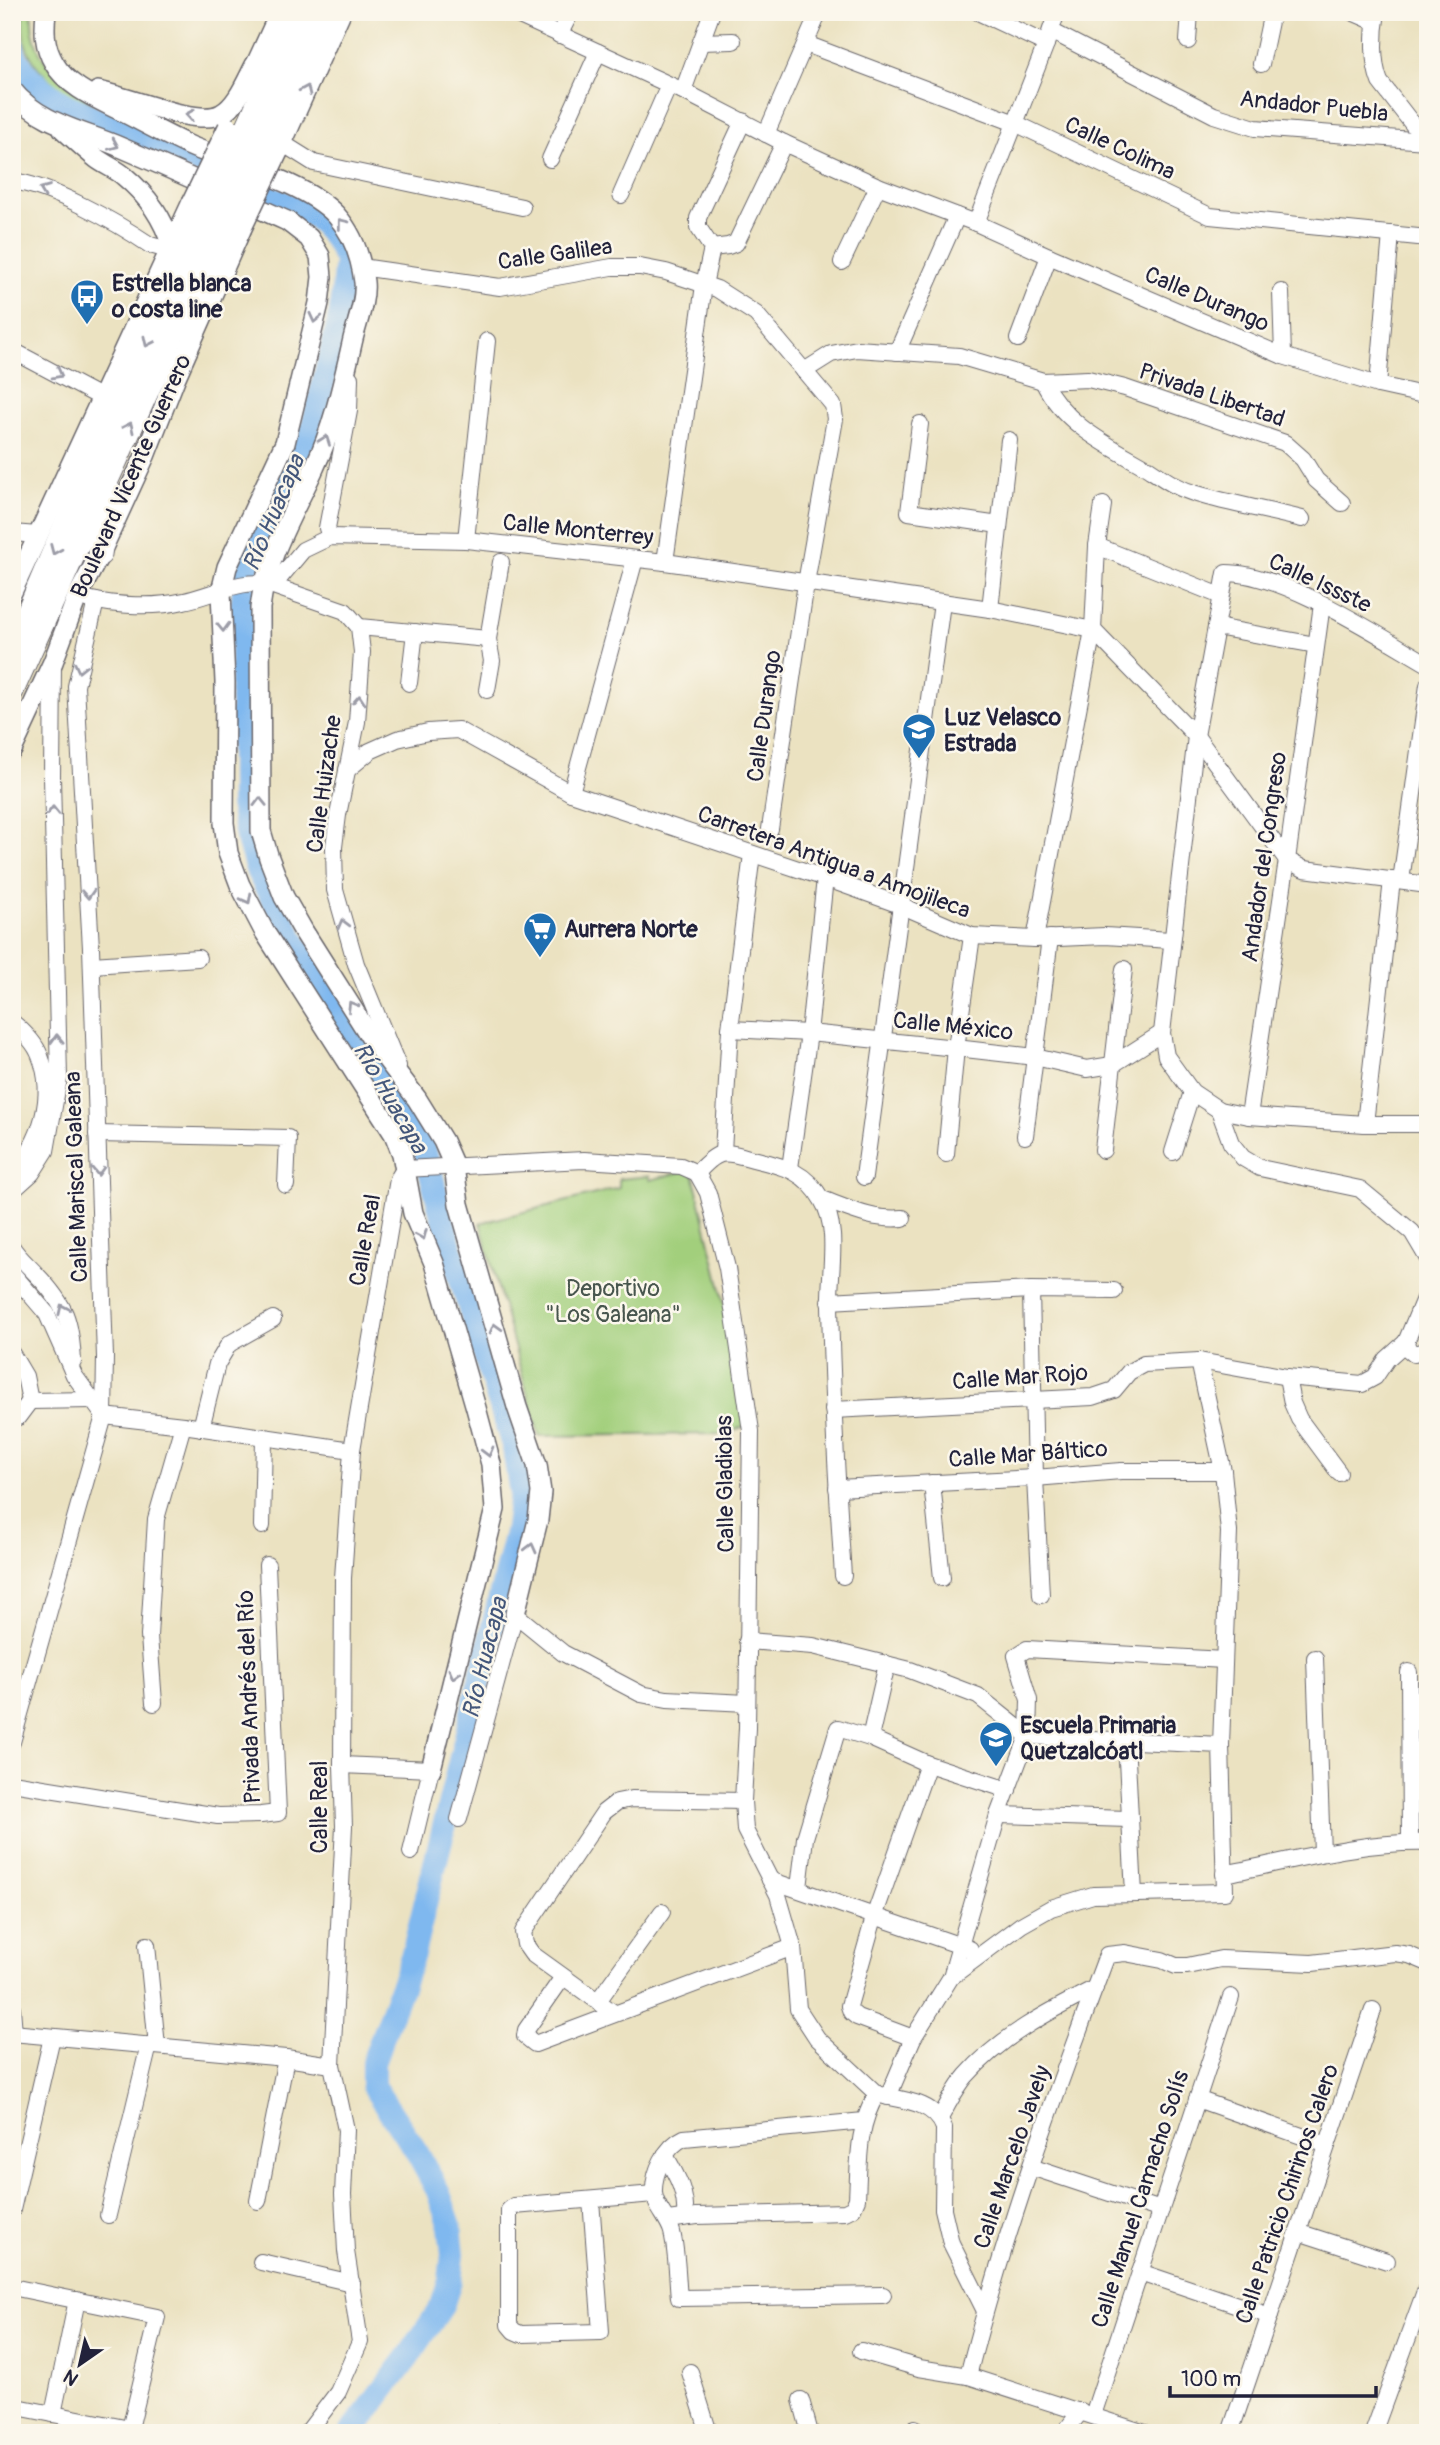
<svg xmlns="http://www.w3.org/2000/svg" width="1440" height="2445" font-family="Pangolin,sans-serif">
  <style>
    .green { fill: #a2cf7c; stroke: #62785c; stroke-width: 2 }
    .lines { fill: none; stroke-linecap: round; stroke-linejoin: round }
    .river { stroke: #7fb8ef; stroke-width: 24 }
    .minor-casing { stroke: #68656a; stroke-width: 18 }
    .major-casing { stroke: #68656a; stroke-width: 22 }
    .highway-casing { stroke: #68656a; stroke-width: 25 }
    .minor { stroke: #fff; stroke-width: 16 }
    .major { stroke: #fff; stroke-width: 19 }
    .highway { stroke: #fff; stroke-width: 23 }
    .major-bridge-casing { stroke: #68656a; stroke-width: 22; stroke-linecap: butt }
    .highway-bridge-casing { stroke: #68656a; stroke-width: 25; stroke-linecap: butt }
    .major-bridge { stroke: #fff; stroke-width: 19 }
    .highway-bridge { stroke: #fff; stroke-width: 23 }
    .oneway { stroke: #9c9ca7 }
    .labels { text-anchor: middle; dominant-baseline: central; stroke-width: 5; stroke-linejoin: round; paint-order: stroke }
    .street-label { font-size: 23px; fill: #22223b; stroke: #fbf7ec }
    .poi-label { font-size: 23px; font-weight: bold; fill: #22223b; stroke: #fbf7ec; text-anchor: start }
    .park-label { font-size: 23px; fill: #48564e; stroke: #fbf7ec }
    .water-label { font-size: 24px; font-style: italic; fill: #43567a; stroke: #fbf7ec }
  </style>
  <rect width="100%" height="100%" fill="#fbf7ec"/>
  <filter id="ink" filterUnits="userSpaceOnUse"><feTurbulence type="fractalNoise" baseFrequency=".0143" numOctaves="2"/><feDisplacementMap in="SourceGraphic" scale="14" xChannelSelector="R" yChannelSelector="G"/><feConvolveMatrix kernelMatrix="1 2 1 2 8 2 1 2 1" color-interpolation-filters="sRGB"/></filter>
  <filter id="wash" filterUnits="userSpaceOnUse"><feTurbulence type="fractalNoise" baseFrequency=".00686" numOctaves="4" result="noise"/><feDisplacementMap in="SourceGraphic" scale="28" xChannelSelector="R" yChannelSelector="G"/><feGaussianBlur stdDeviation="1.57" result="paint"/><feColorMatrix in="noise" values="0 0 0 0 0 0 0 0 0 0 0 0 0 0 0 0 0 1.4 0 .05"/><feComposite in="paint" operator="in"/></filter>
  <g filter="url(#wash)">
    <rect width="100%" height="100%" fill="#ebe2c1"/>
    <g class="green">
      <path d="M24,12H32C29,65 68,84 105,113C63,97 14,63 24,12Z"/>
      <polygon points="12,63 38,92 88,129 71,124 17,87 12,80"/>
      <polygon points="692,1169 753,1422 727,1434 539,1436 480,1223 619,1188 619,1179 649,1176 650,1180"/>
    </g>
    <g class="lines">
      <path class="river" d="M12,46C18,72 44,92 66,105L191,159L318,219L335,239L346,260L341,313L312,428L297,464L246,571L242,607V809L247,837L258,872L295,943L424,1147L449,1243L514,1448L521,1494L517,1528L413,1954L373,2063V2086L415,2149L438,2191L450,2226L453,2254L450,2281L442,2306L409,2356L351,2433"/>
    </g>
  </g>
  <g filter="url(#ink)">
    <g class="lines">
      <g class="minor-casing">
        <g id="minor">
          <polyline points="511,12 683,91 784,143 878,186 976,223 1049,256 1283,356 1378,385 1428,396"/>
          <polyline points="978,12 1046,44"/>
          <polyline points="1352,12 1375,22"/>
          <path d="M1377,12C1373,33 1372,62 1380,82L1428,144"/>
          <polyline points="1051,31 1214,115 1255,128 1426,141"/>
          <polyline points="559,35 571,12"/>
          <polyline points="1188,41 1190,12"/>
          <polyline points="701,42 733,41"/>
          <polyline points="806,44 1015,123 1210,216 1428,238"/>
          <polyline points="1261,64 1272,12"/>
          <polyline points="683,91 712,12"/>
          <polyline points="766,134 819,12"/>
          <polyline points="282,143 314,163 522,207"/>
          <polyline points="550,159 598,52"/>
          <path d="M12,181C52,186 116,222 150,245L161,248L172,247"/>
          <polyline points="621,195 669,85"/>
          <polyline points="976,223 1046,44 1057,12"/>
          <polyline points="712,248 698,227 698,218 743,121"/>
          <polyline points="712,248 728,246 736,243 784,143"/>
          <polyline points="842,262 878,186"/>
          <polyline points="361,267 500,287 612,267 640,267 666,272 717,289 756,314 833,405 835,419 806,583 770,829"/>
          <polyline points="1281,292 1283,356"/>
          <polyline points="1018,339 1049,256"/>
          <polyline points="897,352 957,216"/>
          <polyline points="12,353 19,354 102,398"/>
          <polyline points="804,371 831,354 857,349 959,356 1043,381 1088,379 1125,388 1285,443 1303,459 1316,480 1342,503"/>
          <path d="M1043,381C1064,425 1108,445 1149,469C1164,479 1178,489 1197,494C1231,504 1267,510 1302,519"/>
          <polyline points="1378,385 1391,234"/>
          <polyline points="920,424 909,512 999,525"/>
          <polyline points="12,533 38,535"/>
          <polyline points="330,537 327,528 349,411 350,378"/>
          <polyline points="466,540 487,341"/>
          <polyline points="1097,546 1221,596"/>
          <polyline points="665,562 704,285 712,248"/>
          <polyline points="273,586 345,611 359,627"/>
          <path d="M87,599C117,606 154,608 184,601C211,596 245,576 273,586L303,550L330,537L466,540L665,562L990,609L1093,630"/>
          <polyline points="990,609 1009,440"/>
          <polyline points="359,627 362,652 357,722 338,815 334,847 335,890 356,964 398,1066"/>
          <polyline points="359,627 488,639"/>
          <polyline points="1216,627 1316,645"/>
          <polyline points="1093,630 1196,736 1287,860 1304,869 1428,885"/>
          <path d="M1428,664C1376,634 1284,573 1226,573L1196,736L1162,1033L1166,1056L1192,1092L1219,1110L1249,1116L1365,1124H1428"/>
          <polyline points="409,683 415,632"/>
          <polyline points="487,690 492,661 488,639 501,562"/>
          <polyline points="347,770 370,751 397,739 428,732 458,730 571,793 825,878 900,905 972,936 1035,939 1105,936 1171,940"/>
          <polyline points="571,793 635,559"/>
          <polyline points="1401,881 1428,685"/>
          <polyline points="1035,939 1093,630 1097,546 1103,505"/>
          <polyline points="92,965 198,958"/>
          <path d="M12,1022C23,1031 35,1042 40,1056C56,1096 41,1143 12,1173"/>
          <polyline points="730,1029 809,1033 956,1048 1035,1057 1087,1069 1112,1065 1162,1033"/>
          <polyline points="1219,1110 1231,1143 1243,1158 1260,1168 1360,1189 1412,1232 1428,1259"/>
          <polyline points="1249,1116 1287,860 1322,604"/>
          <polyline points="1365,1124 1392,880"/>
          <polyline points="97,1134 288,1138 286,1185"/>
          <polyline points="1025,1136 1050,938"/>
          <polyline points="1103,1150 1124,969"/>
          <polyline points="723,1152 730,1029 752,854"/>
          <polyline points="1173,1152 1192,1092"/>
          <polyline points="946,1154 956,1048 972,936"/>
          <polyline points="790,1168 809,1033 825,878"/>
          <polyline points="697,1173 708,1193 727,1268 751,1431 747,1728 743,1801 745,1830 778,1895 793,1947 798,2009 817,2038 877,2094"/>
          <path d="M697,1173C721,1146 725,1152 757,1160C786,1167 806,1172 822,1200C840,1229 829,1272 830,1305C832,1395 837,1486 843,1576"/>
          <polyline points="864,1177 942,603"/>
          <polyline points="12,1191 32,1173 46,1151 59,1078 52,777 53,665"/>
          <path d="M822,1199C849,1209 874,1221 903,1218"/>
          <path d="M12,1247C19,1258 28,1265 37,1275C66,1305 71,1321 73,1362"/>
          <polyline points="12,1273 47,1314 74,1375 104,1416"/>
          <polyline points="1428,1289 1406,1342 1408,1349 1414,1354 1425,1351 1428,1346"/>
          <polyline points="1031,1290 1035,1478 1041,1595"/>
          <polyline points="829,1301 1031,1290 1114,1291"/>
          <polyline points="12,1354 25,1376 30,1401 92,1400"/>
          <polyline points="1287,1377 1292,1403 1299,1419 1339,1473"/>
          <polyline points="833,1410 1093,1397 1114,1390 1129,1372 1144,1364 1199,1361 1287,1377 1362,1384 1375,1377 1387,1359 1406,1342"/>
          <polyline points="104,1416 183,1425 352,1450"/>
          <polyline points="12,1419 18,1417 30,1401"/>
          <polyline points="201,1428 217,1364 229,1344 273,1319"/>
          <polyline points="932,1483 942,1578"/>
          <polyline points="837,1488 1035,1478 1121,1471 1223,1471"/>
          <polyline points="262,1526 264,1438"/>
          <polyline points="747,1641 813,1646 910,1670 978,1696 1028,1736"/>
          <polyline points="1315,1658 1322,1853"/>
          <polyline points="1409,1672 1410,1842"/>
          <polyline points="154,1703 149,1636 156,1519 183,1425"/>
          <polyline points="1028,1736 1221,1745"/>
          <polyline points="870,1738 887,1664"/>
          <polyline points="1126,1741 1134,1894"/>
          <polyline points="12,1742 104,1416 105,1357 91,948 76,686 96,601"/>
          <polyline points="342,1765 431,1769 411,1852"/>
          <polyline points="12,1783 218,1816 261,1815 278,1813 267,1565"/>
          <polyline points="998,1815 1128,1819"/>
          <polyline points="459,1819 515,1614 563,1653 641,1694 667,1699 747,1703"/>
          <path d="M1224,1874C1291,1861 1359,1841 1428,1843"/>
          <polyline points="770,1880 970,1949"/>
          <polyline points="799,1888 805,1838 838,1728 870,1738 928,1764 1008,1790"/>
          <polyline points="147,1945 157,2046"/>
          <polyline points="563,1977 526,2030 525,2036 535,2044 793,1947"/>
          <polyline points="951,1977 998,1815 1028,1736 1029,1700 1016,1656 1027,1649 1224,1660"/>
          <polyline points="598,2001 662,1912"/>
          <polyline points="12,2008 14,2033"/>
          <polyline points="614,2013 532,1954 525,1944 523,1932 604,1812 617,1802 632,1799 743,1801"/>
          <polyline points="12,2033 286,2058 332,2065"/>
          <polyline points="913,2038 857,2017 851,2012 849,2006 875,1914 928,1764"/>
          <path d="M879,2095C903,2100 935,2102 944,2128L943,2209L951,2243L985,2311"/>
          <polyline points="888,2097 913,2038 951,1977 1021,1925 1051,1908 1093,1895 1225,1892 1221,1745 1229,1532 1223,1471 1199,1361"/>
          <polyline points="1197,2099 1327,2145"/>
          <path d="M940,2118C948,2104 956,2088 966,2076C1001,2036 1048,2012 1095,1988"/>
          <path d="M864,2121L684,2138C666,2146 653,2172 654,2193C655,2207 669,2219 672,2232C677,2253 677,2277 679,2298L883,2295"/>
          <path d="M665,2155C677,2176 687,2193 685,2217"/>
          <polyline points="1031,2167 1161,2210"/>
          <polyline points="591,2200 601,2332 521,2334 514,2331 509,2325 509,2210 514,2206 654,2194"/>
          <polyline points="258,2201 286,2058"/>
          <polyline points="12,2210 52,2037"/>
          <polyline points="108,2215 149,2045"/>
          <path d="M668,2220L697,2216L845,2212L853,2208L857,2199C859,2164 857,2125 877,2094"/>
          <polyline points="1298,2232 1387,2261"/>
          <polyline points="261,2262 352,2283"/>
          <polyline points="1140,2272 1270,2316"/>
          <polyline points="12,2287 157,2317 130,2429 12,2406"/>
          <polyline points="861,2351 919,2368 968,2376 1145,2433"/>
          <polyline points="690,2372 709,2433"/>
          <path d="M968,2376C1004,2233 1055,2094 1107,1955L1125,1953L1162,1960L1176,1966H1187L1221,1959L1312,1963L1395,1953L1409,1955L1428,1963"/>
          <polyline points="801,2400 810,2433"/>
          <polyline points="53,2414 77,2300"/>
          <polyline points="1093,2415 1231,1997"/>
          <polyline points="915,2428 916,2433"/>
          <polyline points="501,2432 501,2433"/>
          <polyline points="307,2433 338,2392 360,2342 346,2251 343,2194 346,2130 332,2065 344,1826 342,1765 343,1578 352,1450 398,1179 404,1169 584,1160 681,1166 697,1173"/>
          <polyline points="1064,2433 1081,2411"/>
          <polyline points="1230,2433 1373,2010"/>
          <polyline points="1373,2433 1428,2283"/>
        </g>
      </g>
      <g class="major-casing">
        <g id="major">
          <path d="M46,12C44,31 44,46 54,63C66,85 95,98 117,109C141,121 164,134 188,145C231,164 304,181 336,215C353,234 361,257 364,282C366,300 357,322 353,339C343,382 334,426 315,466C294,513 266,556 260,608L261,831L269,858L284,897L304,932L373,1041L417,1099L443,1141L454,1166L459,1204L517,1407L537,1465L541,1492L538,1520L515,1614"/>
          <polyline points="251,75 280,12"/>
          <path d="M12,90C38,123 83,131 120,147C176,171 231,196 287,221L309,238L320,256L322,277L319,303L285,443L227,567L221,592L225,682L224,823L228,853L240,885L264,931L394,1134L402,1154L413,1213L434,1263L476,1408L491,1464L495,1509L431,1769"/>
          <path d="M98,91C127,96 197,127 221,114C237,106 247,80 255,65"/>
          <path d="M63,129C74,139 85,149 96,158C105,165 116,169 124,176C147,195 164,219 172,247"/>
          <polyline points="278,152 341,12"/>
          <polyline points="12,592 192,202"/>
          <polyline points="12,750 53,662 77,597 100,554 145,456 175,379 241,230"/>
        </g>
      </g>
      <g class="highway-casing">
        <g id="highway">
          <polyline points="244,135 299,12"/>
          <polyline points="260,146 320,12"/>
          <polyline points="100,554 109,491"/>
          <polyline points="12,649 104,435 207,213"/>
          <polyline points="12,691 223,223"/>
        </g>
      </g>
      <use href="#minor" class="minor"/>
      <use href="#major" class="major"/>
      <use href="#highway" class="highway"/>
      <g class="major-bridge-casing">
        <g id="major-bridge">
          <polyline points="192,202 228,127"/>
          <polyline points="241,230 278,152"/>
        </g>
      </g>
      <g class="highway-bridge-casing">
        <g id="highway-bridge">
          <polyline points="207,213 244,135"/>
          <polyline points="223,223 260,146"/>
        </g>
      </g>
      <use href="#major-bridge" class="major-bridge"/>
      <use href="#highway-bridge" class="highway-bridge"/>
    </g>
    <defs><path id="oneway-chevron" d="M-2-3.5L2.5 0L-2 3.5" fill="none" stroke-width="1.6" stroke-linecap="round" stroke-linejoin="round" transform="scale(1.75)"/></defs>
    <g class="oneway">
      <use href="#oneway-chevron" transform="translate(306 90) rotate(-66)"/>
      <use href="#oneway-chevron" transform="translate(190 115) rotate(-170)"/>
      <use href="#oneway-chevron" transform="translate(114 145) rotate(23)"/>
      <use href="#oneway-chevron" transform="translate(44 190) rotate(-159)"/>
      <use href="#oneway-chevron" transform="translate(342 223) rotate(-128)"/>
      <use href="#oneway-chevron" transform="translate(315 318) rotate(103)"/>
      <use href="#oneway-chevron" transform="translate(148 342) rotate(115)"/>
      <use href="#oneway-chevron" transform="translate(58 374) rotate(28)"/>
      <use href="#oneway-chevron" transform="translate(129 427) rotate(-65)"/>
      <use href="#oneway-chevron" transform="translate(325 440) rotate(-70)"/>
      <use href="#oneway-chevron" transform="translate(55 550) rotate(113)"/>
      <use href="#oneway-chevron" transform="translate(223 627) rotate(88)"/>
      <use href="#oneway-chevron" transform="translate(80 668) rotate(103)"/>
      <use href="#oneway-chevron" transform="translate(359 700) rotate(-86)"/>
      <use href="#oneway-chevron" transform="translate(260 802) rotate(-91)"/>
      <use href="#oneway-chevron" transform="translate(53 811) rotate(-91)"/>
      <use href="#oneway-chevron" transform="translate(88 894) rotate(87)"/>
      <use href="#oneway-chevron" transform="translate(247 899) rotate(62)"/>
      <use href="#oneway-chevron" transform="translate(343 924) rotate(-105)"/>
      <use href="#oneway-chevron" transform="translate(352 1006) rotate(-121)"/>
      <use href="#oneway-chevron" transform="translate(57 1039) rotate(-92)"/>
      <use href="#oneway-chevron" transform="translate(98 1171) rotate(88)"/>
      <use href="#oneway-chevron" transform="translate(422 1235) rotate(67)"/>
      <use href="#oneway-chevron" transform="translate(63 1309) rotate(-115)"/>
      <use href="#oneway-chevron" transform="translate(495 1328) rotate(-106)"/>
      <use href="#oneway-chevron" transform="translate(488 1452) rotate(75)"/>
      <use href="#oneway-chevron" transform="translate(531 1548) rotate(-76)"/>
      <use href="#oneway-chevron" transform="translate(454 1674) rotate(104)"/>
    </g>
  </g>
  <defs>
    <g id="bus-pin" transform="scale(1.75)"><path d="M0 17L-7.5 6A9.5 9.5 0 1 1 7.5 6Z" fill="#1f6fb2" stroke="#fbf7ec"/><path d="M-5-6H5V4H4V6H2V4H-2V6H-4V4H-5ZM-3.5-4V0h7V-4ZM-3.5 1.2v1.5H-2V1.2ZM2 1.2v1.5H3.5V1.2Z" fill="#fff"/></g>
    <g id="school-pin" transform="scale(1.75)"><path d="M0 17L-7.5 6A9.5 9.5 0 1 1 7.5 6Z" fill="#1f6fb2" stroke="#fbf7ec"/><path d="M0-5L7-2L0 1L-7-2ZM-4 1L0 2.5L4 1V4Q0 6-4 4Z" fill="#fff"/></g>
    <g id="supermarket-pin" transform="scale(1.75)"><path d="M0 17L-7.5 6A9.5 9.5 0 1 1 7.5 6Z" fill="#1f6fb2" stroke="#fbf7ec"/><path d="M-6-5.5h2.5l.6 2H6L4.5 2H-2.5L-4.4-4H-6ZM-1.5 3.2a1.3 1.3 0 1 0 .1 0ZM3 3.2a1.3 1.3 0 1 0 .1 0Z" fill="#fff"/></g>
  </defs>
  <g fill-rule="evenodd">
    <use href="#bus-pin" x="87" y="296"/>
    <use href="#school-pin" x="919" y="730"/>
    <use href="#supermarket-pin" x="540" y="929"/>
    <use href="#school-pin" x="996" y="1738"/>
  </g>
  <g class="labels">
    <g class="street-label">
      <text transform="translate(1314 106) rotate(6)">Andador Puebla</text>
      <text transform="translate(1120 148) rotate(25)">Calle Colima</text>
      <text transform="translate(555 254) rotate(-8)">Calle Galilea</text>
      <text transform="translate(1207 299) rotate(23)">Calle Durango</text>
      <text transform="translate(1212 395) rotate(19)">Privada Libertad</text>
      <text transform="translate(131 476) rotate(-66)">Boulevard Vicente Guerrero</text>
      <text transform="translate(578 530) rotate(6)">Calle Monterrey</text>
      <text transform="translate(1320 583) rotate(25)">Calle Issste</text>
      <text transform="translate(764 716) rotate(-82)">Calle Durango</text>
      <text transform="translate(324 784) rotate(-82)">Calle Huizache</text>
      <text transform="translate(1264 857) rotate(-82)">Andador del Congreso</text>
      <text transform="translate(834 862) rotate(20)">Carretera Antigua a Amojileca</text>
      <text transform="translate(953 1026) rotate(6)">Calle México</text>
      <text transform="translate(76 1177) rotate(-92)">Calle Mariscal Galeana</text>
      <text transform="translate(365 1240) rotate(-80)">Calle Real</text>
      <text transform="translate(1020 1377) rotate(-4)">Calle Mar Rojo</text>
      <text transform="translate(1028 1454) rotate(-4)">Calle Mar Báltico</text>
      <text transform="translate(725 1484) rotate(-91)">Calle Gladiolas</text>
      <text transform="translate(249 1697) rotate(-92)">Privada Andrés del Río</text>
      <text transform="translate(319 1807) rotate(-90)">Calle Real</text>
      <text transform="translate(1012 2157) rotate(-71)">Calle Marcelo Javely</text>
      <text transform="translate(1287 2194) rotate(-71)">Calle Patricio Chirinos Calero</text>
      <text transform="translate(1140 2199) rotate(-72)">Calle Manuel Camacho Solís</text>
    </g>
    <g class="poi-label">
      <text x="112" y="283">Estrella blanca<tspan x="112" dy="26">o costa line</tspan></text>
      <text x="944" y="717">Luz Velasco<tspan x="944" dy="26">Estrada</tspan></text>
      <text x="564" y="929">Aurrera Norte</text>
      <text x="1020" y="1725">Escuela Primaria<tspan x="1020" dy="26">Quetzalcóatl</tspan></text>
    </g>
    <g class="park-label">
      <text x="613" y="1288">Deportivo<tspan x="613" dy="26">"Los Galeana"</tspan></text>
    </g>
    <g class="water-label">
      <text transform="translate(274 513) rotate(-67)">Río Huacapa</text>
      <text transform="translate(390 1098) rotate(60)">Río Huacapa</text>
      <text transform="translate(485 1658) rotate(-76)">Río Huacapa</text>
    </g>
  </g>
  <rect width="1440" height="2445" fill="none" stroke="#fbf7ec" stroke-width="42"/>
  <g transform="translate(80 2364) rotate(214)" stroke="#fbf7ec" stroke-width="5" paint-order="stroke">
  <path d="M0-5L12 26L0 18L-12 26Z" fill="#22223b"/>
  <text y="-10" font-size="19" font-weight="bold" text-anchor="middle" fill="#22223b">N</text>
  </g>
  <path d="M1170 2386v10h206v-10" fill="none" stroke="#22223b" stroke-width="3.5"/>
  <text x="1181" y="2386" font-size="21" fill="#22223b" stroke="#fbf7ec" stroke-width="5" paint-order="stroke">100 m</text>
</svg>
